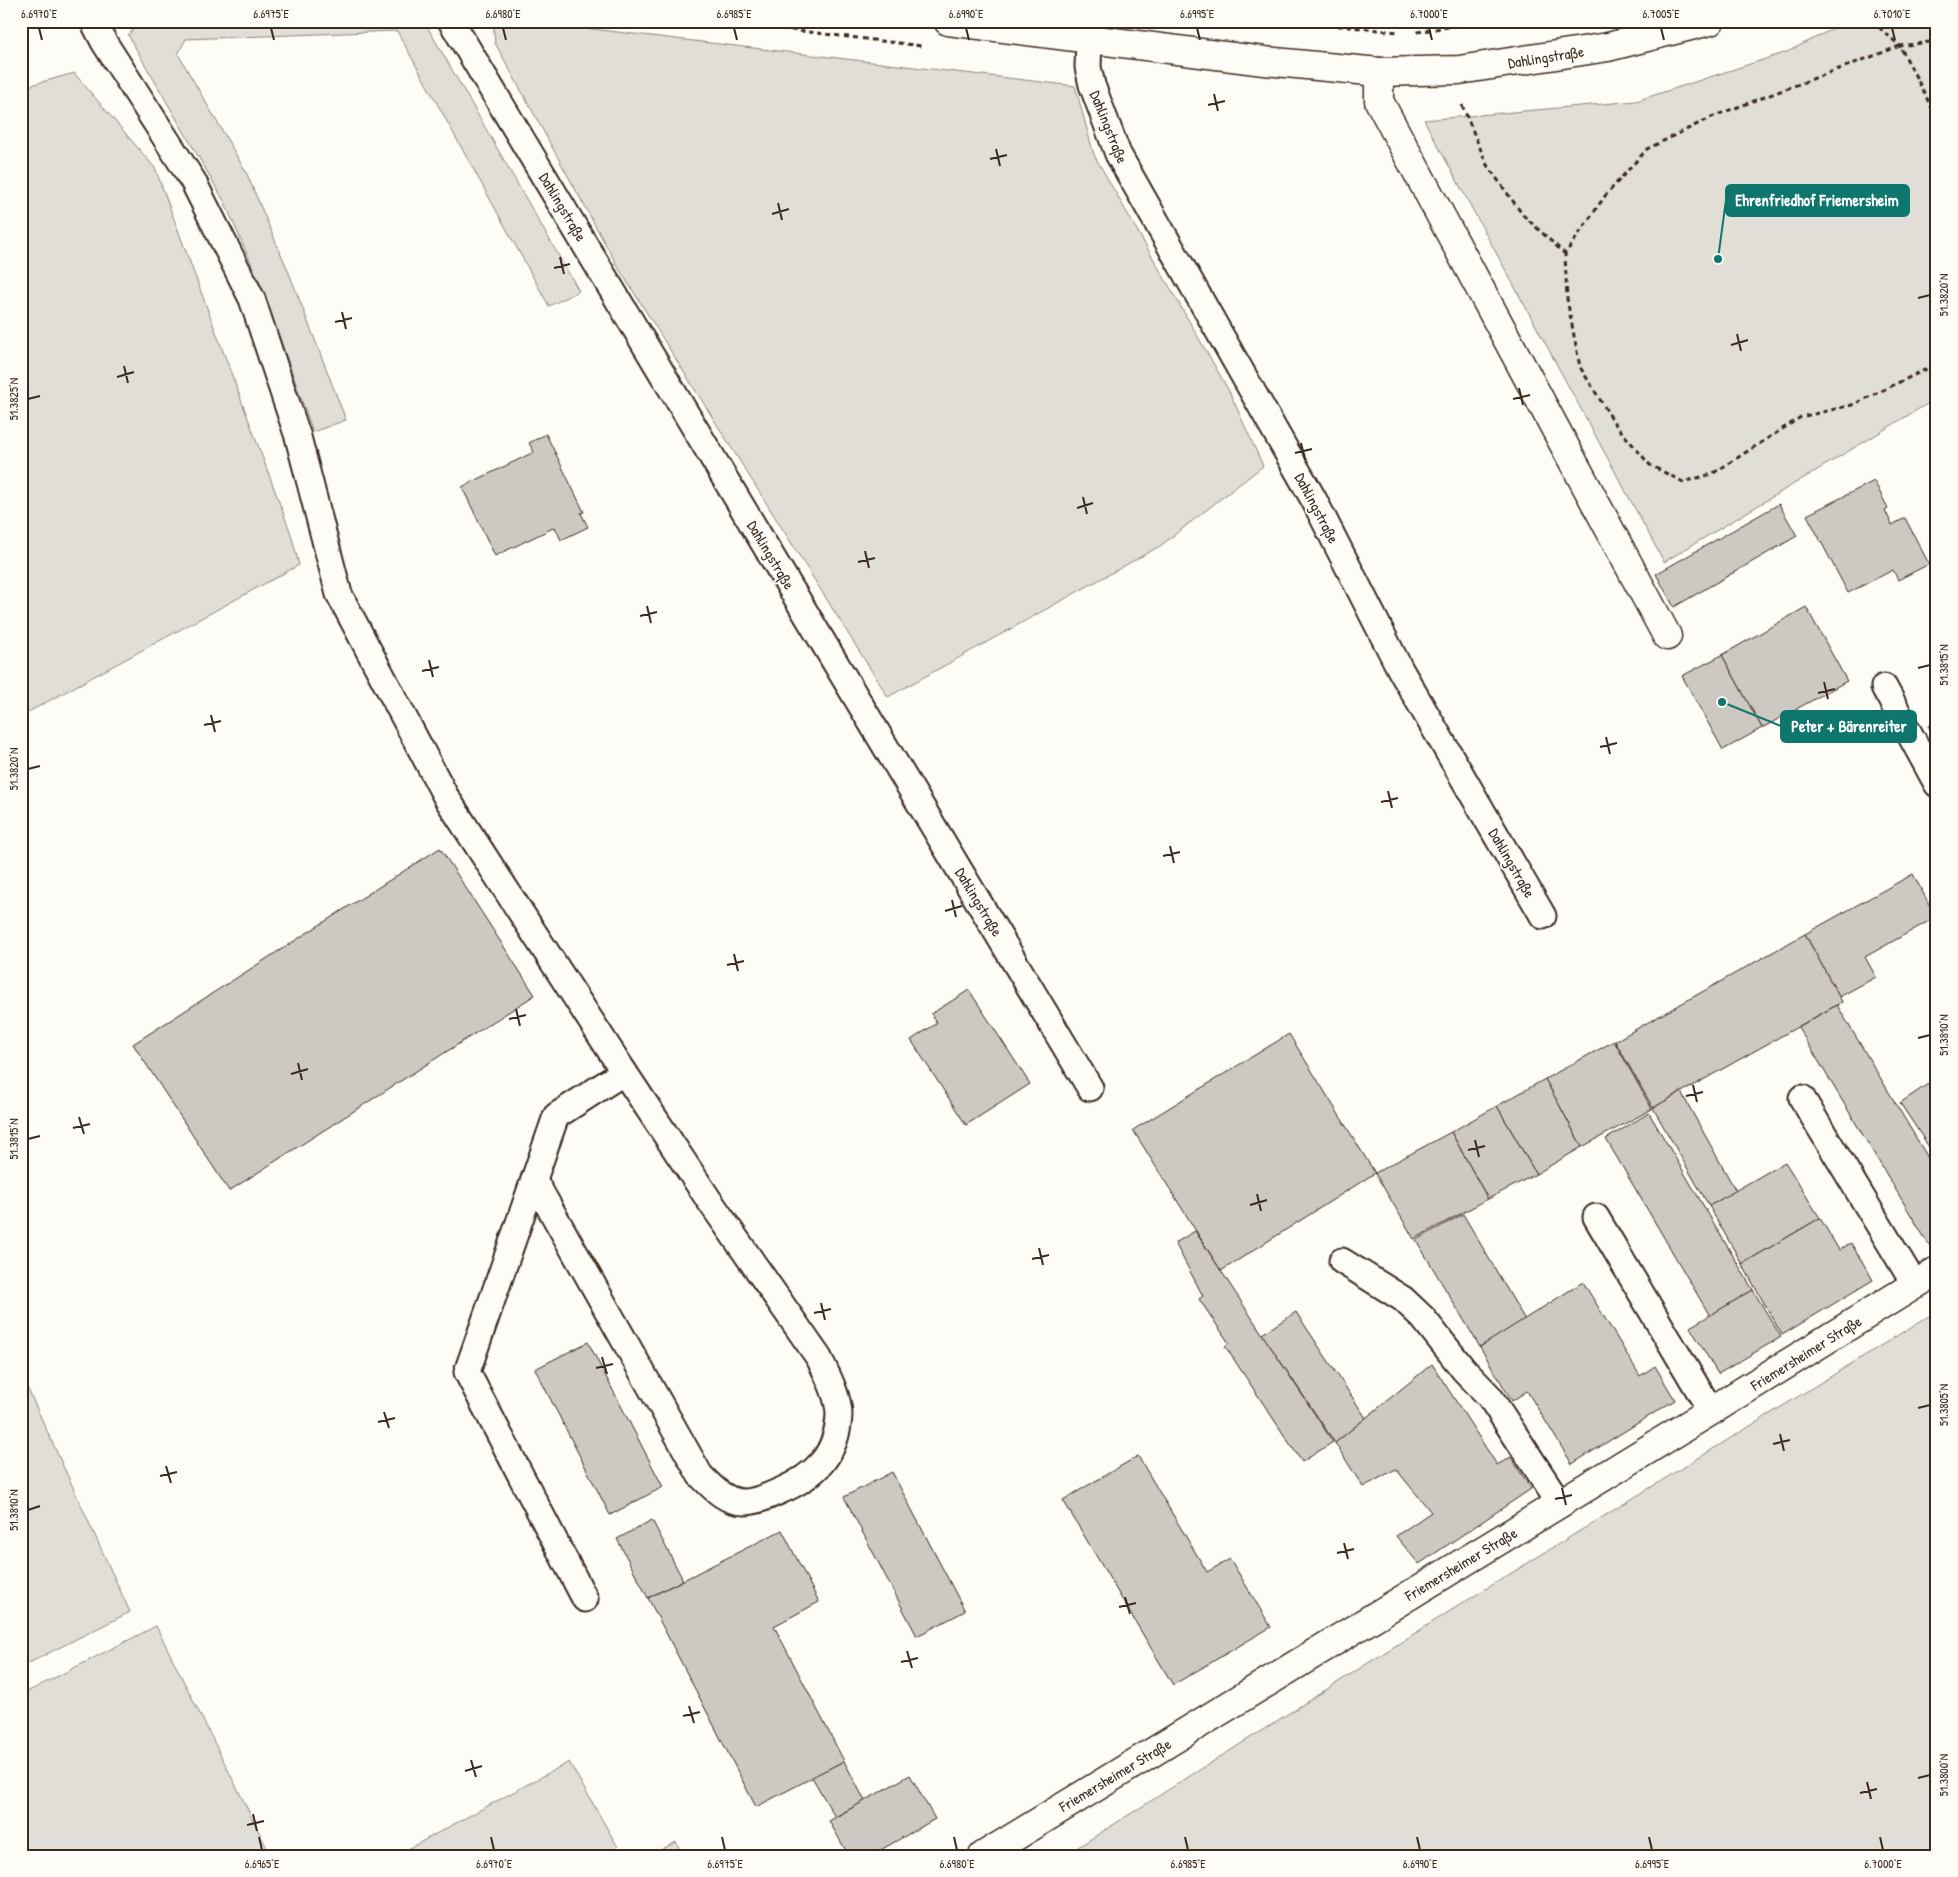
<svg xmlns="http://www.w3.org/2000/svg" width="1958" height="1877" font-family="'Patrick Hand',sans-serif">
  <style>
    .green { fill: #e1ded7; stroke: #8e847a }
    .building { fill: #cdc8c2; stroke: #3b2a1e }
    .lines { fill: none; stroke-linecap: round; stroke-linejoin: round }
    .service-casing { stroke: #3b2a1e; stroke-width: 29 }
    .minor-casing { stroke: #3b2a1e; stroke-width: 31 }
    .tertiary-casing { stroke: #3b2a1e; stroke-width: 31 }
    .path { stroke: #3b2a1e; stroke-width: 3; stroke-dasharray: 5 4; stroke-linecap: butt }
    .service { stroke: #fdfcf7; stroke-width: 25 }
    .minor { stroke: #fdfcf7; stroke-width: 28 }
    .tertiary { stroke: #fdfcf7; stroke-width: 28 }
    .ticks { fill: none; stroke: #3b2a1e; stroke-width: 2 }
    .labels { text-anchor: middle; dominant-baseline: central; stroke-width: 4; stroke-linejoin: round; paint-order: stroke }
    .street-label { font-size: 15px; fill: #3b2a1e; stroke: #fdfcf7 }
    .leader { fill: none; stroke: #0f766e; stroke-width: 2 }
    .callout-dot { fill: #0f766e; stroke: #fdfcf7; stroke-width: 2 }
    .callout { fill: #0f766e; stroke: #0f766e; stroke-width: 2 }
    .callout-label { font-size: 16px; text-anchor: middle; font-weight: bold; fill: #fff }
    .neatline { fill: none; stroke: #3b2a1e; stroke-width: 2 }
    .ticks-label { font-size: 12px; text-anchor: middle; fill: #3b2a1e }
  </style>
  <rect width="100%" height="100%" fill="#fdfcf7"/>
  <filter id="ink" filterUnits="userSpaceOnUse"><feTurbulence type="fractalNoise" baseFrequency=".02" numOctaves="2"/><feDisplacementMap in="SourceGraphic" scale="10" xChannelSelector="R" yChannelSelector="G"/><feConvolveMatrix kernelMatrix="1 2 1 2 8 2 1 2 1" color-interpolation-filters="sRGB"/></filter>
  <g filter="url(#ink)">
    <g class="green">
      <polygon points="141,21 424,21 579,291 549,306 397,31 186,39 178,54 246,172 289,273 346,420 313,432 262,288 224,201 128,35"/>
      <polygon points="493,21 524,21 1075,86 1094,155 1229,391 1263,466 1160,546 888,697 618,267 495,43"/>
      <polygon points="1848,21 1937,21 1937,398 1664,562 1424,120 1636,101 1787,52"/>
      <polygon points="74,73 155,168 291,534 299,565 21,716 21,88"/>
      <polygon points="1937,1311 1937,1856 1064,1856 1458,1606"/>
      <polygon points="21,1374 130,1612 21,1667"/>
      <polygon points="156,1626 271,1856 21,1856 21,1695"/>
      <polygon points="569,1762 623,1856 395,1856"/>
      <polygon points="676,1842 684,1856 649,1856"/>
    </g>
    <g class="building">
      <polygon points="546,434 584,512 581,513 588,527 561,540 555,527 495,556 462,487 534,452 529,443"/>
      <polygon points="1874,481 1888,508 1885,510 1892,525 1905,518 1929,564 1898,580 1893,570 1848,593 1807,515"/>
      <polygon points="1779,504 1797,536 1674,607 1656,574"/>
      <polygon points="1806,607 1847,681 1762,728 1722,655"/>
      <polygon points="1722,655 1762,728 1723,750 1682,676"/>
      <polygon points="1937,721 1937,740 1928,726"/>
      <polygon points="440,848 535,995 229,1191 133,1044"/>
      <polygon points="1913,874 1936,917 1865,957 1876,977 1839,997 1805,934"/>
      <polygon points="1805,934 1842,1002 1653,1108 1615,1041"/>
      <polygon points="969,990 1030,1084 966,1125 911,1040 937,1023 931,1014"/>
      <polygon points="1837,1005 1937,1173 1937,1240 1929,1245 1798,1027"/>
      <polygon points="1289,1034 1375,1173 1221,1271 1133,1130"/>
      <polygon points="1614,1041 1652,1109 1582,1147 1545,1079"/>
      <polygon points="1937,1078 1937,1159 1900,1103"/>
      <polygon points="1545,1079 1582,1147 1536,1174 1497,1106"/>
      <polygon points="1681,1092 1736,1191 1709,1206 1653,1108"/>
      <polygon points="1497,1106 1536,1174 1488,1199 1451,1132"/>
      <polygon points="1649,1113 1753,1290 1710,1316 1606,1139"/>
      <polygon points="1451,1132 1488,1199 1414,1239 1375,1173"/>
      <polygon points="1785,1162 1820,1218 1742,1264 1709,1206"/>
      <polygon points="1463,1214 1525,1320 1480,1347 1416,1240"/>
      <polygon points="1820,1218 1839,1250 1851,1243 1873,1280 1782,1335 1742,1264"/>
      <polygon points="1195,1231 1333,1442 1302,1462 1225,1346 1229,1343 1199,1299 1203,1296 1175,1243"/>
      <polygon points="1583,1282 1640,1376 1655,1366 1675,1400 1572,1464 1527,1391 1512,1401 1480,1347"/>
      <polygon points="1753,1290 1781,1337 1718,1374 1690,1327"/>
      <polygon points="1296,1312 1366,1418 1335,1443 1262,1334"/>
      <polygon points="588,1342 663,1487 610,1515 535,1369"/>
      <polygon points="1432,1364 1497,1465 1511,1457 1531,1489 1419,1564 1396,1536 1431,1512 1396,1469 1363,1487 1335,1443"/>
      <polygon points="1138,1456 1207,1572 1230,1559 1271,1627 1173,1685 1063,1500"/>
      <polygon points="892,1472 965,1611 917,1636 844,1497"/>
      <polygon points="652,1520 683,1580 648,1598 617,1539"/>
      <polygon points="782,1530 819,1602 774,1626 844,1761 756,1807 648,1598"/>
      <polygon points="844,1761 865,1801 835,1817 812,1777"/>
      <polygon points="910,1775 935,1819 870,1856 849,1856 829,1821"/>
    </g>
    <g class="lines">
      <g class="service-casing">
        <g id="service">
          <path d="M93,21L104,42L193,181L252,299L298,437L339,594L446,797L624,1072L709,1200L819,1358C827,1374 839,1397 839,1415C837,1455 815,1476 780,1491C769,1496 756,1502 744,1502C725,1502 712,1487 700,1475L534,1180"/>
          <polyline points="451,21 1090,1088"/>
          <polyline points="1089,39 1088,67 1092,85 1118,154 1314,500 1400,669 1543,916"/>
          <polyline points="1884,687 1937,784"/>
          <polyline points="1802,1098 1915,1285"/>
          <polyline points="1596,1217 1711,1411"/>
          <polyline points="1342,1261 1403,1299 1423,1318 1464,1370 1490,1397 1560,1504"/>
          <polyline points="585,1599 467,1372 556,1116 624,1072"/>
        </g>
      </g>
      <g class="minor-casing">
        <g id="minor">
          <polyline points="1379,72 1379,101 1667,636"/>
          <polyline points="983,1856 1711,1411 1937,1271"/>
        </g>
      </g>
      <g class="tertiary-casing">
        <polyline id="tertiary" points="948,21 1264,61 1379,72 1459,70 1608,47 1710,21"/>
      </g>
      <g class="path">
        <polyline points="719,21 922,46"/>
        <polyline points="1293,21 1398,32"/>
        <polyline points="1872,21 1900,46 1937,41"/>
        <polyline points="21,22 24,21"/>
        <polyline points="1417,32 1485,21"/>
        <polyline points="1462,105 1487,165 1523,215 1565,254"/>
        <polyline points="1937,118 1900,46 1714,116 1647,149 1605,196 1565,254 1567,299 1580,367 1615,424 1650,465 1683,482 1712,474 1801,417 1852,405 1937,364"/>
      </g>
      <use href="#service" class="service"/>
      <use href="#minor" class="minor"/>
      <use href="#tertiary" class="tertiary"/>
    </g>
  </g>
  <path class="ticks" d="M39,28L42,40M271,28L274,40M503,28L506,40M734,28L737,40M966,28L969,40M1197,28L1200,40M1429,28L1432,40M1661,28L1664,40M1892,28L1895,40M1214,94L1218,111M1208,105L1225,101M996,149L1000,166M990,159L1007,155M778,203L782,220M772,214L789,209M560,257L564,274M554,268L570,264M1918,298L1930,295M342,312L346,329M335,322L352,318M1737,334L1741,351M1731,345L1748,340M124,366L128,383M117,377L134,372M1519,388L1523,405M28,399L40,396M1513,399L1530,395M1301,443L1305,460M1295,453L1312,449M1083,497L1087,514M1077,508L1093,503M865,551L869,568M858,562L875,558M647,606L651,623M640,616L657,612M429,660L433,677M1918,668L1930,665M422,671L439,667M1824,682L1828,699M1818,693L1835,689M211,715L215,732M204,725L221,721M1606,737L1610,754M1600,747L1617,743M28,769L40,766M1388,791L1392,808M1381,802L1398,798M1170,846L1174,863M1163,856L1180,852M952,900L956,917M945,911L962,906M734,954L738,971M727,965L744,961M516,1009L520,1026M509,1019L526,1015M1918,1038L1930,1035M298,1063L302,1080M291,1074L308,1069M1693,1085L1697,1102M1686,1096L1703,1092M79,1117L84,1134M73,1128L90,1124M28,1139L40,1136M1475,1140L1479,1157M1468,1150L1485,1146M1257,1194L1261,1211M1250,1205L1267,1200M1039,1248L1043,1265M1032,1259L1049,1255M821,1303L825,1320M814,1313L831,1309M602,1357L607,1374M596,1368L613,1364M1918,1408L1930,1405M384,1412L389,1428M378,1422L395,1418M1780,1434L1784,1451M1773,1444L1790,1440M166,1466L171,1483M160,1476L177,1472M1562,1488L1566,1505M1555,1499L1572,1495M28,1510L40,1506M1344,1543L1348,1559M1337,1553L1354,1549M1125,1597L1130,1614M1119,1607L1136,1603M907,1651L912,1668M901,1662L918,1658M689,1706L694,1723M683,1716L700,1712M471,1760L476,1777M465,1771L482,1766M1918,1778L1930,1775M1867,1782L1871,1799M1860,1793L1877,1789M253,1814L257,1831M247,1825L264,1821M259,1837L262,1850M491,1837L494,1850M722,1837L725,1850M954,1837L957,1850M1185,1837L1188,1850M1417,1837L1420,1850M1649,1837L1652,1850M1880,1837L1883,1850"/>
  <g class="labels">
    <g class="street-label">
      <text transform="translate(1546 57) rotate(-9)">Dahlingstraße</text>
      <text transform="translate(1109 127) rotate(68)">Dahlingstraße</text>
      <text transform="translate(563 207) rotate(59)">Dahlingstraße</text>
      <text transform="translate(1317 508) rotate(62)">Dahlingstraße</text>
      <text transform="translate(771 555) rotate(59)">Dahlingstraße</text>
      <text transform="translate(1512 863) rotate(60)">Dahlingstraße</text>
      <text transform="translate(979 902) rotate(59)">Dahlingstraße</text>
      <text transform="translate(1806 1353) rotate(-32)">Friemersheimer Straße</text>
      <text transform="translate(1461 1564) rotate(-31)">Friemersheimer Straße</text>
      <text transform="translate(1115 1775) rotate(-31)">Friemersheimer Straße</text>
    </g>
  </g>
  <path class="leader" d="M1718 259L1726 200M1722 702L1781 726"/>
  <g class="callout-dot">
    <circle cx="1718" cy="259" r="5"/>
    <circle cx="1722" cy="702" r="5"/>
  </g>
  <g class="callout">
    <rect x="1726" y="185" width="183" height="31" rx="5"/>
    <rect x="1781" y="711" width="135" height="31" rx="5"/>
  </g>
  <g class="callout-label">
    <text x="1817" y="206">Ehrenfriedhof Friemersheim</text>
    <text x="1849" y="732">Peter + Bärenreiter</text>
  </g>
  <rect width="1958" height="1877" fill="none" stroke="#fdfcf7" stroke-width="55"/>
  <rect x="28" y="28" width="1902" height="1822" class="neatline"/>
  <g class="ticks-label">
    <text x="39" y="18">6.6970°E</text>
    <text x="271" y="18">6.6975°E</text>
    <text x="503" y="18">6.6980°E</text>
    <text x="734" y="18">6.6985°E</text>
    <text x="966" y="18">6.6990°E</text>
    <text x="1197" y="18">6.6995°E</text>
    <text x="1429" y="18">6.7000°E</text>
    <text x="1661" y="18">6.7005°E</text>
    <text x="1892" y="18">6.7010°E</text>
    <text transform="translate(1944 295) rotate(-90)" y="4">51.3820°N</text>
    <text transform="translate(14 399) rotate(-90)" y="4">51.3825°N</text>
    <text transform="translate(1944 665) rotate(-90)" y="4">51.3815°N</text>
    <text transform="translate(14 769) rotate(-90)" y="4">51.3820°N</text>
    <text transform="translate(1944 1035) rotate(-90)" y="4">51.3810°N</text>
    <text transform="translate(14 1139) rotate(-90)" y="4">51.3815°N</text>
    <text transform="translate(1944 1405) rotate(-90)" y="4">51.3805°N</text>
    <text transform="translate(14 1510) rotate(-90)" y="4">51.3810°N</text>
    <text transform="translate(1944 1775) rotate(-90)" y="4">51.3800°N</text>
    <text x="262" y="1868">6.6965°E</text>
    <text x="494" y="1868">6.6970°E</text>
    <text x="725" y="1868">6.6975°E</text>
    <text x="957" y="1868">6.6980°E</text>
    <text x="1188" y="1868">6.6985°E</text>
    <text x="1420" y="1868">6.6990°E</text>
    <text x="1652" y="1868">6.6995°E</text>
    <text x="1883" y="1868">6.7000°E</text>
  </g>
</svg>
